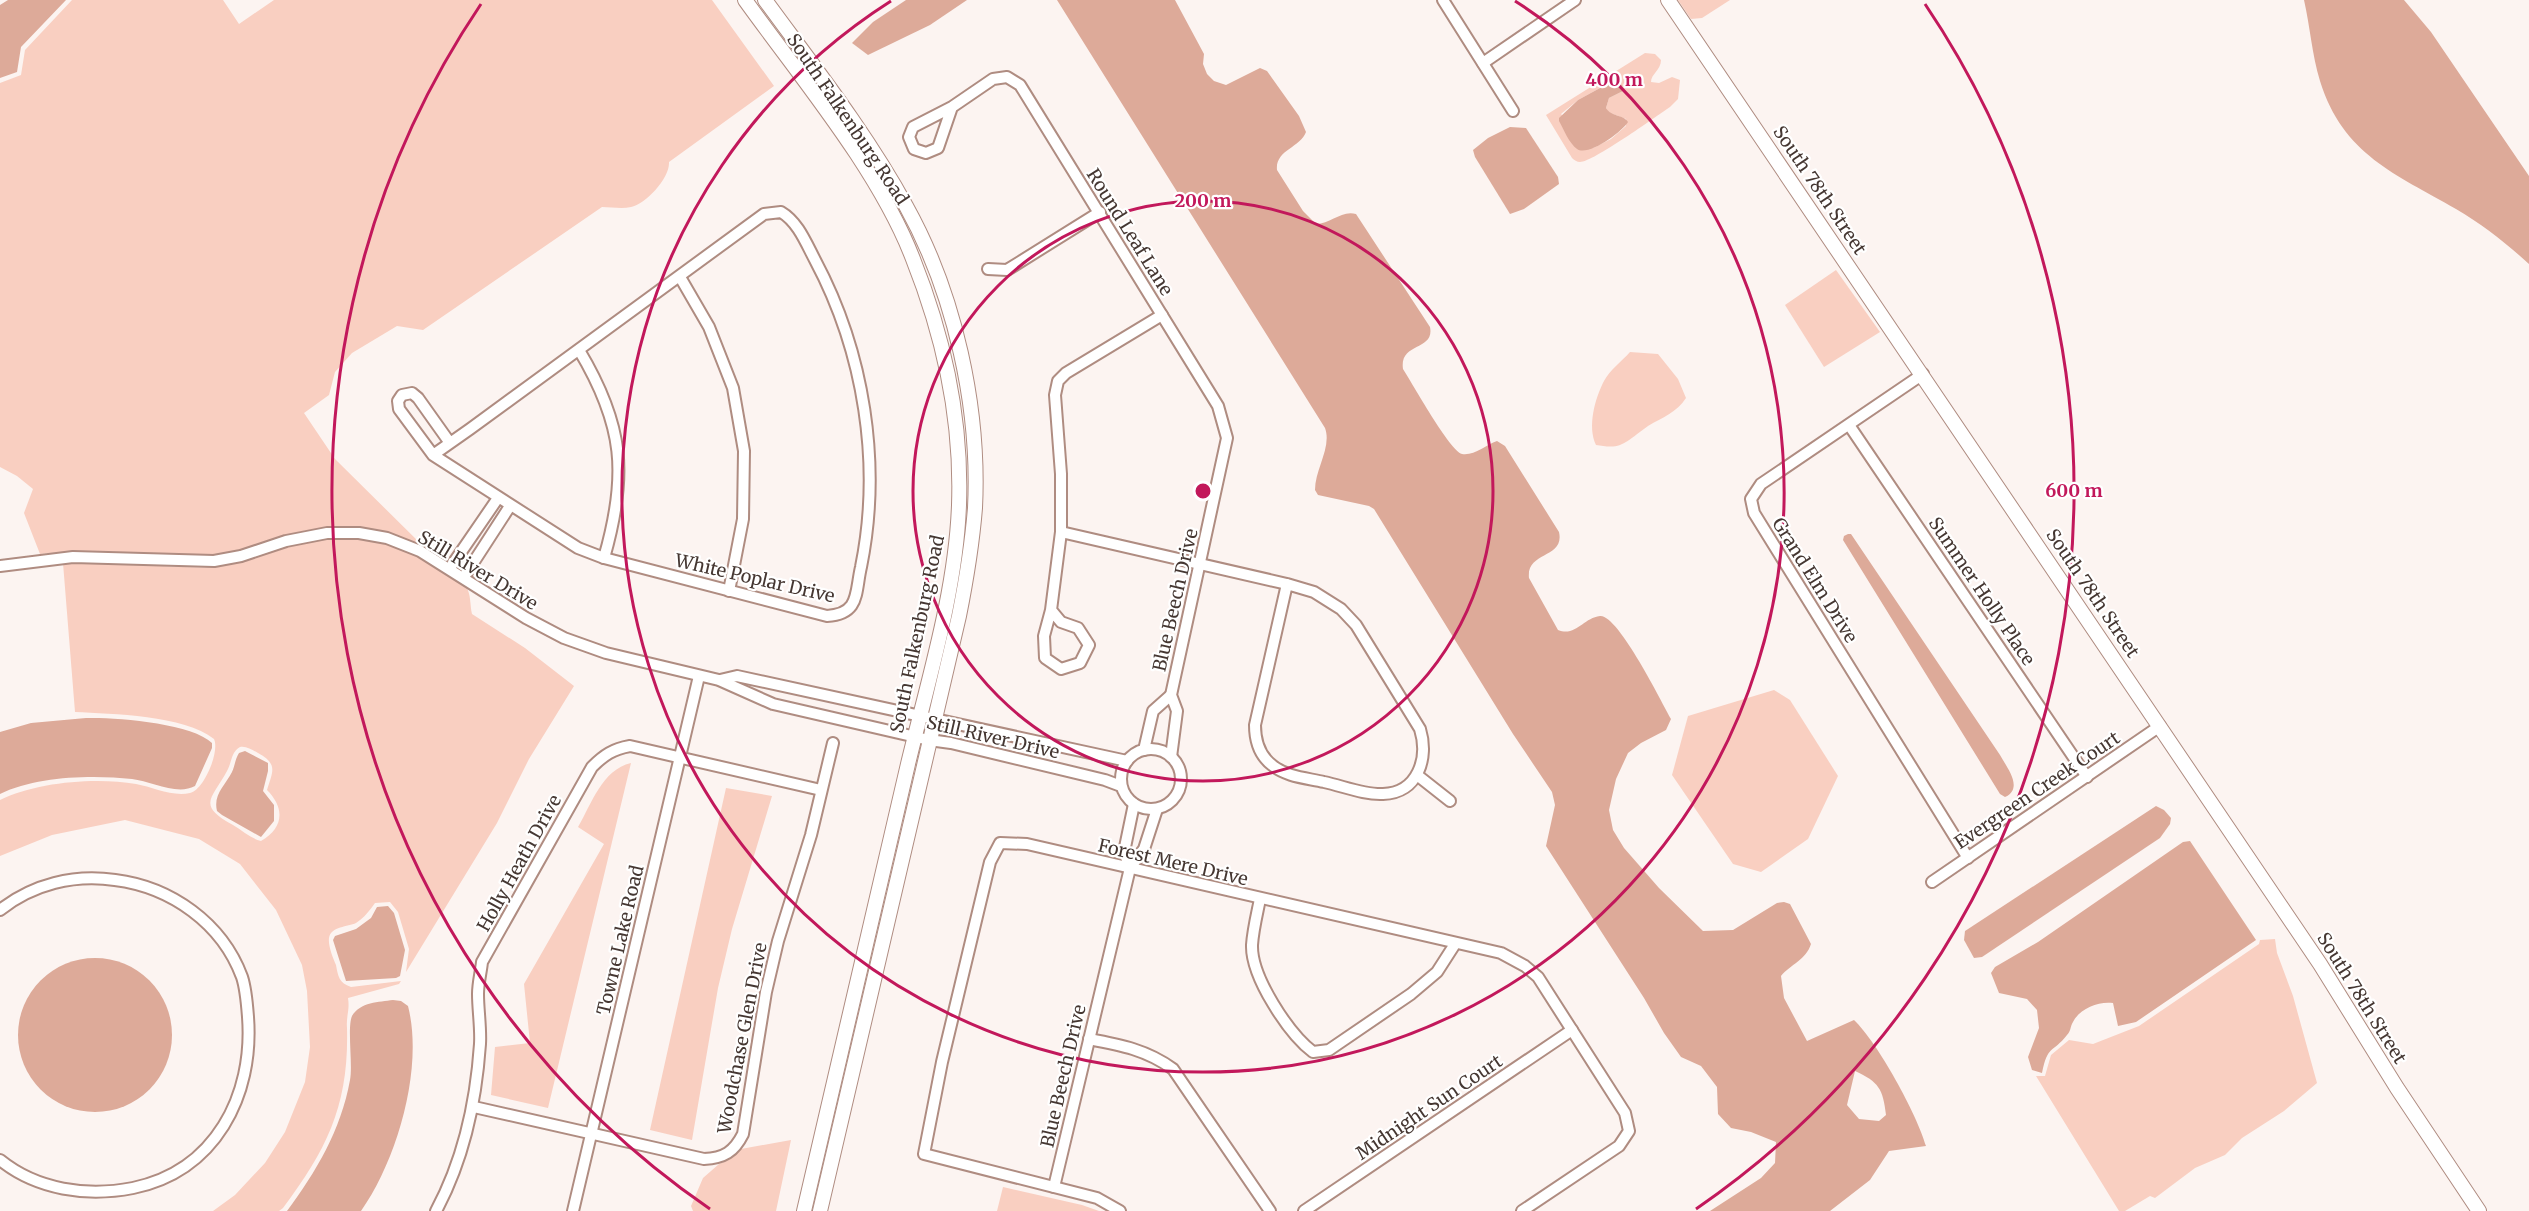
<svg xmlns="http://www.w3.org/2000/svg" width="2529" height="1211" font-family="Merriweather,serif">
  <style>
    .green { fill: #f9cfc1; fill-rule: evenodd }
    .water { fill: #da9; fill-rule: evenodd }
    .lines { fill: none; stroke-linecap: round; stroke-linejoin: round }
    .minor-casing { stroke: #af8c81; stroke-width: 14 }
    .tertiary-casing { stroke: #af8c81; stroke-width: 16 }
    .minor { stroke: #fff; stroke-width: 10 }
    .tertiary { stroke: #fff; stroke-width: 14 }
    .ring { fill: none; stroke: #c2185b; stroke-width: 3 }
    .labels { text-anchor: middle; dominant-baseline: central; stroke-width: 4.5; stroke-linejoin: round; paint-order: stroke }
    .street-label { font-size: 18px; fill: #453732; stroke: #fff }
    .centre { fill: #c2185b; stroke: #fff; stroke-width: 3 }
    .ring-label { font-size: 18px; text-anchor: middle; font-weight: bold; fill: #c2185b; stroke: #fff; stroke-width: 4.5; stroke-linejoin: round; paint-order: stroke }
  </style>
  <rect width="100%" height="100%" fill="#fcf4f1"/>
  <g class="green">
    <path d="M72,0H223L239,24L274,0H712L774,86L669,162C670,178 646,204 631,207C622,209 611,207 602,207L423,330L397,326L352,353L335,372L329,395L304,413L335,459L425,548C381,525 331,522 283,536C260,542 238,553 213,556C182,560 149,553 118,552C92,551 66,552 40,554L24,513L33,489L17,476L0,467V83L21,75L25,50Z"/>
    <polygon points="1678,0 1730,0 1702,18 1691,19"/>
    <path d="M1645,53L1655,54L1661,60C1661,70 1651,74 1651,82L1659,83L1672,77L1680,80L1678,99L1670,107C1655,117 1593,162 1580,162C1577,162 1574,160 1572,158L1546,115ZM1611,82L1621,85L1623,91L1609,98L1606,108L1608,112L1626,119V126L1611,139L1593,148L1561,114L1578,100Z"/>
    <polygon points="1836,270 1880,332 1824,367 1785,305"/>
    <path d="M1630,352L1658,354L1678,379L1686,398C1676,413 1663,417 1648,426C1639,432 1630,441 1620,445C1612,448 1604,446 1596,445C1587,427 1595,398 1604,381C1610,370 1622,361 1630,352Z"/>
    <path d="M328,538C372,538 402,545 439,568C448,573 459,578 466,587C471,593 470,606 472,614L525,648L574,686L529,759L497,823L406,972L409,949L398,912L390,902L375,903C369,911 365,917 356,923C348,927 331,926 329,938C328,946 333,958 336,965C338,976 339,983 351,987L401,981L399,984L348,998C350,1010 346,1016 347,1028C349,1104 328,1148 283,1208L279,1211H213L235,1195L265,1163L285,1132L305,1082L310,1047L307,991L302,965L276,910L240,864L199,839L125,820L52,835L0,856V800C36,782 96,777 136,784C153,787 172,797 190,793C204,790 220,751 214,739C184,715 112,714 75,712L63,563C113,559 162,569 211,567C238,566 262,553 287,546C301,543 315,541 328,538ZM240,747C247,746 252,750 258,753C278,764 273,771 267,790C285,808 284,828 261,841C250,838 243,831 233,825C196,805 212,799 227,771C232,762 231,752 240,747Z"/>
    <polygon points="1774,690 1790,700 1838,776 1808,839 1761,872 1733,864 1672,775 1688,716"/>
    <path d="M631,763L548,1108L491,1095L495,1047L530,1043L524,984L604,844L578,827C592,803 602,770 631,763Z"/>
    <polygon points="726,788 772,796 732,929 718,988 692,1140 650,1130"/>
    <polygon points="2275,939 2277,953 2293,996 2317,1083 2284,1111 2242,1138 2225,1155 2195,1168 2155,1198 2150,1196 2125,1211 2119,1211 2036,1076 2045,1076 2051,1055 2069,1040 2093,1044 2139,1026 2259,944 2260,940"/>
    <polygon points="791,1140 776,1211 693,1211 691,1206 703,1178 719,1164 732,1158 741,1149"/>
    <polygon points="1003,1187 1082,1205 1099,1211 997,1211"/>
  </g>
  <g class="water">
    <polygon points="8,0 66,0 21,47 17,72 0,78 0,5"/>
    <polygon points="906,0 967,0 930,25 868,55 852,43 873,22"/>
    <path d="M1057,0H1175L1204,54L1203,64L1207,74L1214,81L1226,85L1260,68L1267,71L1299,116L1306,132C1300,148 1275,150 1277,170L1303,211L1316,224C1331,224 1341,210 1356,214L1430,327C1435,351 1399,342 1403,369C1412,383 1450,451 1462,454C1474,456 1486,445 1497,441L1505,446L1559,532C1565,559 1526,551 1529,578L1558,630C1576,637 1583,618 1600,616C1618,614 1662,703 1671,719L1666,730L1641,743L1628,753L1616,779L1609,810L1613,830L1624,848L1659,888L1703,931L1733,930L1777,903L1784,902L1790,904L1811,944C1806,960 1791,964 1781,976L1784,998L1807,1041L1854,1020C1878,1043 1917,1114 1926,1146L1889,1151L1870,1180L1830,1211H1710L1761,1178L1775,1163L1776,1142L1751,1132L1731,1128L1718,1114L1717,1087L1701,1066L1681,1057L1664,1033L1644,998L1546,846L1555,805L1552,792L1513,734L1374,509L1369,506L1318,495L1315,490C1315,469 1332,447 1325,428ZM1855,1071C1879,1082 1883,1089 1886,1115L1879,1121L1859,1119L1847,1105Z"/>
    <path d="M2304,0H2404L2431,32L2529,176V264C2506,243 2483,225 2456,209C2396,174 2343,155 2320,81C2312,55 2310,26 2304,0Z"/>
    <path d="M1611,82L1622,85L1623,91L1609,98L1606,108C1611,117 1623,114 1628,122C1622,132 1588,157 1577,149C1569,143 1564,130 1559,121V118L1578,100Z"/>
    <polygon points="1510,127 1526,128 1558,177 1559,184 1524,209 1510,214 1475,157 1473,150 1488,138"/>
    <path d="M1848,534H1851L2000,755C2007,768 2024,788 2005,797L2000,794L1843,540L1844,536Z"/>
    <path d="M86,718C114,717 192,723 212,743V748L195,786C177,796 151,781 132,779C92,775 37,776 0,794V732L31,723Z"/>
    <path d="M245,751L268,763V771L263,791L274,805V821L261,837L222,815L217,811C213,794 225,786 232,772C235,766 235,759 239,753Z"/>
    <polygon points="2156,806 2164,810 2171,818 2170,824 2160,838 1982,957 1974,958 1964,940 1965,931"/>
    <path d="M2190,841L2256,940L2136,1022L2118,1026L2113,1003C2099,1001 2080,1008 2073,1022C2070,1027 2071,1031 2067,1035C2052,1054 2048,1044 2042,1073L2032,1070L2028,1057L2039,1028L2037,1010L2027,999L1999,993L1991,973L1995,967L2038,942L2183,842Z"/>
    <polygon points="388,906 394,913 405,950 400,976 396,978 346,981 333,940 335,936 356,929 371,918 377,907"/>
    <circle cx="95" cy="1035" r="77"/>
    <path d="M393,1000L401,1001L408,1006C424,1068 397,1160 361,1211H287C316,1172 341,1130 350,1080C353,1065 347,1028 352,1016C360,1002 379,1002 393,1000Z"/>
  </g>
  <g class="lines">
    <g class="minor-casing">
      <g id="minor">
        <polyline points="1443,0 1513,111"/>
        <polyline points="1483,63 1575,0"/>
        <polyline points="952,107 938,148 926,153 914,149 909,137 913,127 952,107 993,79 1007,77 1020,85 1218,406 1227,438 1171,695 1177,711 1171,757"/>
        <polyline points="988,269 1007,270 1100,212"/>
        <polyline points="680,277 709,327 733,388 744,451 743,519 729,591"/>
        <path d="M579,350C624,425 628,475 604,558"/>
        <polyline points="1923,374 1761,484 1751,499 1754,513 1968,858"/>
        <polyline points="1849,425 2087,777"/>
        <path d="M433,455L470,429L764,214L781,212C798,222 806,243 815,260C864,352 882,464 861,567C855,593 860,614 827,616L604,558L578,548L433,455L399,409L398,401L402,395L412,393L418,398L450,443"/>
        <path d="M1061,532L1287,584L1314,592L1341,609L1356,625L1420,729C1429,758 1418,793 1383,794C1364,795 1343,786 1324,782C1307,778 1286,777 1272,765C1259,755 1255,741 1255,725L1287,584"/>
        <polyline points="0,566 73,557 214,561 241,556 286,541 327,533 359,533 387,538 420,551 526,618 564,638 606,653 719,680 773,704 929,740 951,743 1105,780 1121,786"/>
        <polyline points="450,568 498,498"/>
        <polyline points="464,577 510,506"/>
        <polyline points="1051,610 1061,622 1078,628 1089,645 1080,663 1061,669 1045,658 1044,636 1051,610 1061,532 1061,474 1055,395 1058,381 1066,373 1162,315"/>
        <polyline points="720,680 737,676 1127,761"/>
        <circle cx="1151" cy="779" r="30"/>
        <polyline points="1144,750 1153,711 1171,695"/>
        <polyline points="1417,775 1450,801"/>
        <polyline points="1130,868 1124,852 1134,804"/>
        <polyline points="1932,882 2160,726"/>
        <path d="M1260,899C1257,914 1253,930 1252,945C1251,977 1289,1034 1313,1052L1329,1050L1411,994L1437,972L1455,944"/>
        <path d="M0,910C33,884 74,874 115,880C171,887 222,923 242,977C246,989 247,1004 248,1017C254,1096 215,1171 133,1188C87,1197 37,1190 0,1160"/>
        <path d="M1089,1039C1121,1045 1147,1050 1173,1069L1270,1211"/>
        <path d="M474,1107L704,1159C724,1158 734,1152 743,1134L766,992L778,941L811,835L833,743"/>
        <polyline points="1054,1187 1130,868 1144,849 1157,809"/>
        <path d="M436,1211C464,1159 476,1103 480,1044C481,1028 478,1010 478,994C478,983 481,972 482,962L592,767C604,755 613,749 630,746L821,790"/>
        <polyline points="573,1211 699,676"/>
        <polyline points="1120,1211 1097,1198 924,1154 942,1062 990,862 1000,843 1027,844 1501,953 1525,966 1538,977 1625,1113 1629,1131 1619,1146 1522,1211"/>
        <polyline points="1304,1211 1572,1030"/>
      </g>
    </g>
    <g class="tertiary-casing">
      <g id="tertiary">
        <path d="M745,0C801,78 879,170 913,259C944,337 962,421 959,505C956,591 928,681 908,764C873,913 839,1062 804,1211"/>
        <path d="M765,0C814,67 866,133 906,206C955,294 980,408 975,508C972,545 966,581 959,616L820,1211"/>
        <polyline points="1668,0 2320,964 2397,1088 2479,1211"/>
      </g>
    </g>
    <use href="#minor" class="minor"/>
    <use href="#tertiary" class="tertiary"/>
  </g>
  <g class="ring">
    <circle cx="1203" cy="491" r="290"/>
    <path d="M1515 1A581 581 0 1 1 891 1"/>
    <path d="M710 1209A871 871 0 0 1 481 4M1925 4A871 871 0 0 1 1696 1209"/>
  </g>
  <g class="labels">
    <g class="street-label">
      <text transform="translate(848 119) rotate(56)">South Falkenburg Road</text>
      <text transform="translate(1820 190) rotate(56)">South 78th Street</text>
      <text transform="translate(1130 232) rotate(58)">Round Leaf Lane</text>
      <text transform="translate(478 570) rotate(31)">Still River Drive</text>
      <text transform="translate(755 578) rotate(13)">White Poplar Drive</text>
      <text transform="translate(1815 580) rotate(58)">Grand Elm Drive</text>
      <text transform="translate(1982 591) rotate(56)">Summer Holly Place</text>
      <text transform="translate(2093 593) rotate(56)">South 78th Street</text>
      <text transform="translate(1175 600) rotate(-77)">Blue Beech Drive</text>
      <text transform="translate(917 634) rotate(-78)">South Falkenburg Road</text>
      <text transform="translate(993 737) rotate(13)">Still River Drive</text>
      <text transform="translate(2037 790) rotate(-34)">Evergreen Creek Court</text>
      <text transform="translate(1173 862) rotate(13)">Forest Mere Drive</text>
      <text transform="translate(519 863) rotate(-61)">Holly Heath Drive</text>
      <text transform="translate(620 940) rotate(-77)">Towne Lake Road</text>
      <text transform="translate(2362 998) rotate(58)">South 78th Street</text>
      <text transform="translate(742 1038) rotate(-79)">Woodchase Glen Drive</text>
      <text transform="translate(1063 1076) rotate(-77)">Blue Beech Drive</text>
      <text transform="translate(1429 1107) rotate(-34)">Midnight Sun Court</text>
    </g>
  </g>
  <circle cx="1203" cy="491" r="9" class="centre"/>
  <g class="ring-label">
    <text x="1614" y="86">400 m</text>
    <text x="1203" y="207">200 m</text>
    <text x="2074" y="497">600 m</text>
  </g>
</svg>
